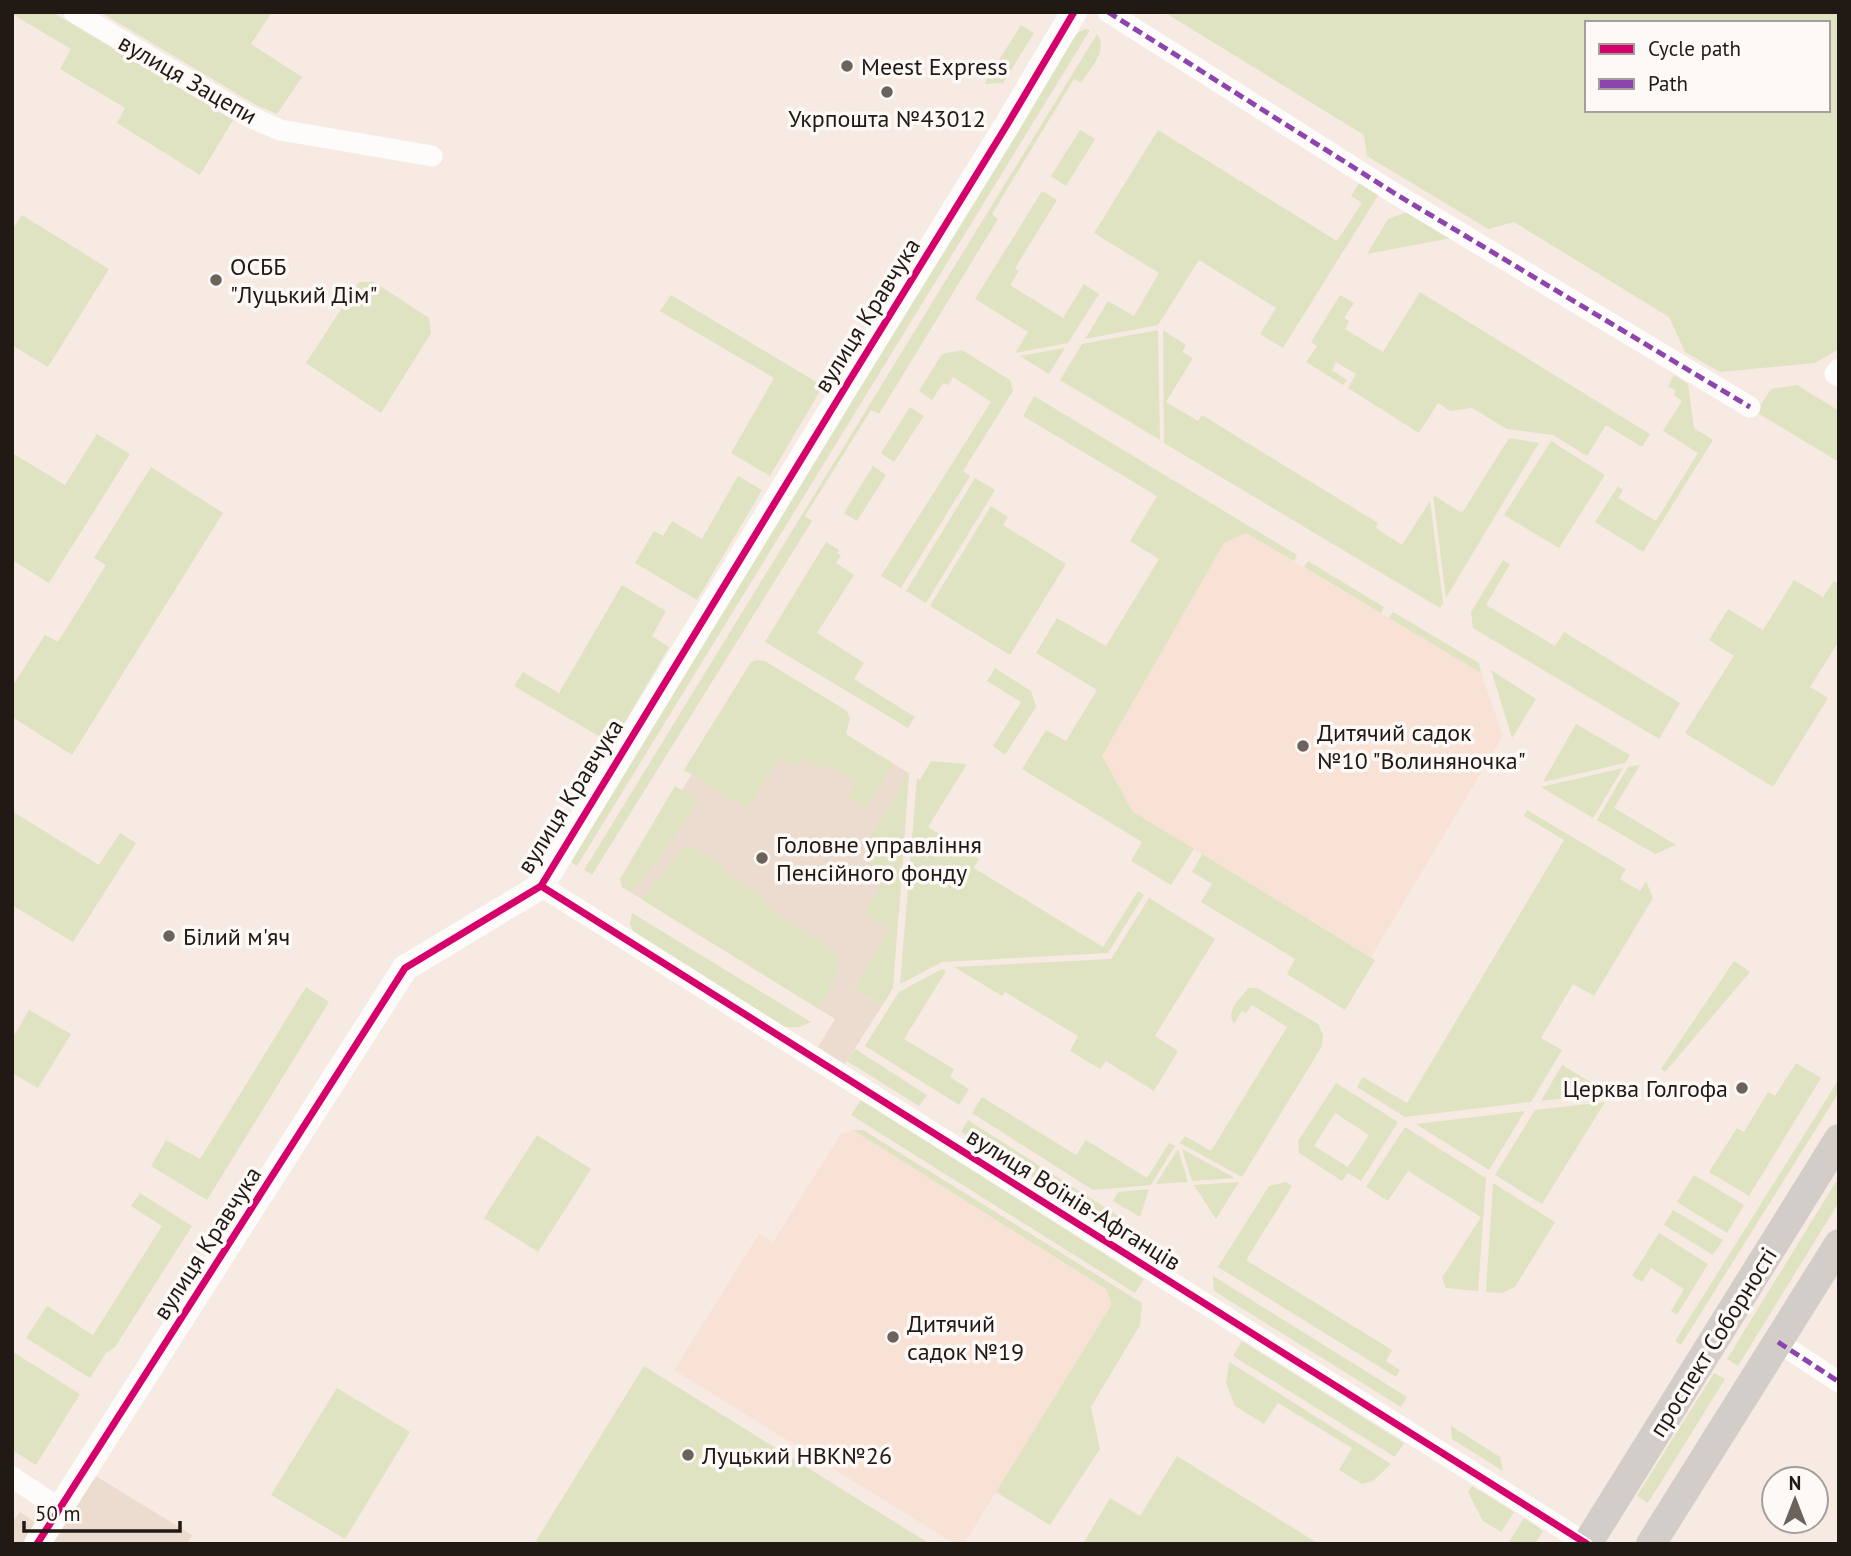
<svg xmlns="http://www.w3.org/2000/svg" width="1851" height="1556" font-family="'PT Sans',sans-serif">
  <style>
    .commercial { fill: #ebdccf }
    .built { fill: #f7e2d5 }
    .green { fill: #dfe3c1; fill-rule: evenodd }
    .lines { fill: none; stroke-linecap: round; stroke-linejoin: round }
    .minor { stroke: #fefcfb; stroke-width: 21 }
    .tertiary { stroke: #fefcfb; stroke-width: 26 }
    .secondary { stroke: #d3cdca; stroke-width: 30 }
    .quiet { stroke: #8e44ad; stroke-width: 5; stroke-dasharray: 10 5; stroke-linecap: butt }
    .cycleway-casing { stroke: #fdf9f6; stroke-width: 11 }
    .cycleway { stroke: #d6006c; stroke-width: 7 }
    .poi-dot { fill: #6b625c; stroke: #fdf9f6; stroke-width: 2.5 }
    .labels { text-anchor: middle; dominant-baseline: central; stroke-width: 7; stroke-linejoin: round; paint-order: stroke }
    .poi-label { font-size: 24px; fill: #201914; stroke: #fdf9f6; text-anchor: start }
    .street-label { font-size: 24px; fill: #201914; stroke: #fdf9f6 }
  </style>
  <rect width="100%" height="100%" fill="#f6eae3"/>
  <g class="commercial">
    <polygon points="752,677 909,773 899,913 855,989 882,1006 845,1064 818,1047 835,1019 622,887"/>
    <polygon points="94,1475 192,1535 187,1544 12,1544 12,1523 20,1512 55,1535"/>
  </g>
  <g class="built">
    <polygon points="1246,533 1481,673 1503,736 1371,957 1133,812 1102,756 1224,543"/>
    <polygon points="853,1130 1106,1289 1112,1304 964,1544 955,1544 674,1370 759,1234 773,1242 841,1134"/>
  </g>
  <g class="green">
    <polygon points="12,12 52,12 233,120 200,175 117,123 125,108 60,69 71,49 12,14"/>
    <polygon points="100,12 272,12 251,44 302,77 277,114 256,105"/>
    <path d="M1164,12H1839V349L1815,363L1720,372L1685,352L1669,317L1514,222L1488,229L1367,156L1364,135ZM1587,23H1828V110H1587Z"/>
    <polygon points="1021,25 1034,33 1003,83 984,84"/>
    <polygon points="1085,29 1090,30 577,866 569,860 1074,37 1079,32"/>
    <path d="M1097,34C1109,50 1090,69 1081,83L1074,79L992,214L998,219L879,414L871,410L805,516L812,521L592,875L584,870Z"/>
    <polygon points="1080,130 1095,139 1066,186 1051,176"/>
    <polygon points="1158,130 1337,241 1362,203 1351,196 1360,182 1379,194 1283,348 1260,334 1276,308 1199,260 1158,325 1085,339 1108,301 1134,316 1159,273 1094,233"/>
    <polygon points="1042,191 1057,200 1015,268 1019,271 1010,285 1063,318 1084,284 1099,294 1068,343 1015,353 1028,332 975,299"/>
    <polygon points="1408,212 1451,238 1367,254 1388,219"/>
    <polygon points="22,215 109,269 48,367 12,345 12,230"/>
    <polygon points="359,282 374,282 429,318 431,333 381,413 306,363"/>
    <polygon points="1420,292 1650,434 1642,447 1606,425 1587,456 1553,435 1507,429 1472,408 1450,411 1438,403 1419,433 1348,388 1356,374 1336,362 1332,370 1347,380 1343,385 1306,362 1317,346 1311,342 1340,295 1354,303 1344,318 1349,321 1345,329 1383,352"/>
    <polygon points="671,295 823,386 770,476 731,453 774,378 660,311"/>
    <polygon points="1158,330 1160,440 1060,380 1082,344"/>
    <polygon points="1163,330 1186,345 1182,352 1193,358 1166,402 1198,421 1202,415 1378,523 1376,528 1402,545 1430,501 1443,603 1440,608 1164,443"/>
    <polygon points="1065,348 1049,374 1020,356"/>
    <polygon points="962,350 1010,380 1013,391 963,471 970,476 901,588 881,576 991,402 953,377 948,385 943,383 932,400 919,391 942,354"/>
    <polygon points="1674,375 1688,384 1694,428 1713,440 1643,552 1595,522 1618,486 1623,490 1618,498 1656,521 1698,453 1663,431 1682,401 1674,395 1676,391 1668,386"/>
    <polygon points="1797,385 1839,411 1839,462 1756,412 1771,389"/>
    <polygon points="1034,396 1297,555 1294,561 1246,533 1224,543 1102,756 1133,812 1194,849 1171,885 1131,861 1142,842 1022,769 1046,730 1066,741 1097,690 1036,653 1057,618 1106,646 1159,559 1130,541 1157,496 1023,416"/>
    <polygon points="910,407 924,416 894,462 881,453"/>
    <polygon points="97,434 130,454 49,583 12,560 12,453 65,485"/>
    <polygon points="1509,438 1539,443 1446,598 1433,495 1462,513"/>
    <polygon points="1551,441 1605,475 1559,548 1504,515"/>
    <polygon points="873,466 886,475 857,521 844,513"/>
    <polygon points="151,467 223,513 72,755 12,717 12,687 45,635 58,642 106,565 94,558"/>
    <polygon points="738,476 762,490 697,600 635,563 654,531 663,536 672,521 702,539"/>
    <polygon points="975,478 995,490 926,603 906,591"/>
    <polygon points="991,506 1008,517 1003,525 1066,564 1010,655 930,606"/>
    <polygon points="826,542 839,550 837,553 841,556 836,563 854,575 817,633 864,663 854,679 915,717 908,728 765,642"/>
    <polygon points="1503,560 1510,564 1486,605 1555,646 1564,632 1680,703 1659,739 1473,628 1471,612"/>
    <polygon points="1308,561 1384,607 1381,613 1304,567"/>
    <polygon points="1794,580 1823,597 1834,581 1839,584 1839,641 1810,687 1828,698 1773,787 1685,733 1734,656 1709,640 1728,609 1763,630"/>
    <polygon points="622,585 666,611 652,636 669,647 612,744 514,686 523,672 559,693"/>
    <polygon points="1393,612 1479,663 1481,673 1389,618"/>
    <polygon points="757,660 765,661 847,711 850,719 846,734 893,764 866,809 847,797 856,782 827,765 823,770 803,758 797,767 780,757 748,809 684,770 751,662"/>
    <polygon points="995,668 1031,691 1036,707 1005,755 993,746 1021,702 987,681"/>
    <polygon points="1491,670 1536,699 1512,738"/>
    <polygon points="1576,724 1630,755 1625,763 1543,782"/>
    <polygon points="931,761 967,764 928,827 979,859 974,868 1103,947 1138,891 1144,895 1108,953 942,962 900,984 917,778 920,780"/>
    <polygon points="1640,765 1614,808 1676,845 1655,854 1597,820 1628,767"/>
    <polygon points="1623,768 1593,818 1541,787"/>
    <polygon points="909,773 893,988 882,1006 855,989 889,929 864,913 888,874 864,859 868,853 863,850"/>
    <polygon points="675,786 698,800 662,856 630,892 622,887 620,879"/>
    <polygon points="1527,810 1626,869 1620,879 1640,891 1646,881 1653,898 1594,996 1573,984 1541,1038 1562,1050 1531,1102 1405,1117 1357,1087 1363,1077 1407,1103 1564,840 1524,816"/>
    <polygon points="12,811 99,865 120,833 136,843 73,942 12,905"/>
    <path d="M685,847H692L719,862L723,872L760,895L768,908L839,954C839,975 829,991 819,1009L641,899Z"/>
    <polygon points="1202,854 1375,960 1345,1010 1287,974 1295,959 1201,902 1212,884 1192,872"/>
    <polygon points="1149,898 1215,939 1155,1036 1178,1051 1154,1091 1106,1061 1100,1069 1070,1051 1078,1036 1005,992 1002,996 954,967 1111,959"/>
    <polygon points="632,913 811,1022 800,1027 785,1027 633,931 630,923"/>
    <polygon points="1734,961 1750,972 1665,1072 1661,1069"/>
    <polygon points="942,969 946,971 904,1039 954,1069 950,1077 969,1089 959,1105 865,1046 899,992"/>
    <polygon points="306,987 329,1002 207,1200 151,1166 166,1140 200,1159"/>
    <path d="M1248,988H1257L1318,1024L1323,1035L1322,1046L1242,1177L1180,1143L1185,1136L1211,1151L1287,1027L1252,1005L1246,1013L1242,1011L1234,1024C1225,1010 1240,1000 1248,988Z"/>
    <polygon points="29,1010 71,1034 38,1088 12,1073 12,1039"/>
    <polygon points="855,1049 927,1095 919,1106 847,1061"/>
    <polygon points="1796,1063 1821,1078 1749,1196 1709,1172 1737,1128 1744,1132 1768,1092 1775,1096"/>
    <polygon points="1562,1065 1609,1093 1541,1101"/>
    <polygon points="1839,1079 1839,1092 1681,1345 1675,1341"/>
    <path d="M1336,1083L1398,1122L1361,1181L1348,1173L1342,1181L1299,1153L1298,1141ZM1335,1113L1369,1135L1348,1167L1314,1146Z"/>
    <polygon points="982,1097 1076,1155 1086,1140 1147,1178 1169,1143 1175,1146 1151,1185 1093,1190 972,1113"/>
    <polygon points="861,1100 1144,1279 1135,1293 851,1115"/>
    <polygon points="1605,1102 1542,1204 1495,1175 1535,1110"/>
    <polygon points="1525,1111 1489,1170 1416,1124"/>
    <polygon points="968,1120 1120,1217 1115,1225 1111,1226 961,1132"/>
    <polygon points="1405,1127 1486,1178 1478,1291 1446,1288 1442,1278 1481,1217 1408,1171 1388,1201 1366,1187"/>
    <polygon points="853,1130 863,1130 1142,1303 1140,1325 1091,1407 1100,1449 1050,1525 996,1492 1112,1304 1106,1289"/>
    <polygon points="537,1135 591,1169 538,1252 484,1218"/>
    <polygon points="1178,1149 1188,1182 1156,1184"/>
    <polygon points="1182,1149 1235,1178 1192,1181"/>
    <polygon points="1694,1175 1744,1205 1727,1233 1677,1202"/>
    <polygon points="1839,1177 1839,1202 1738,1366 1727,1359"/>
    <polygon points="1239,1182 1216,1219 1194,1185"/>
    <polygon points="1286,1182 1292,1186 1246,1260 1392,1350 1386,1361 1400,1370 1396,1377 1218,1267 1269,1186"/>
    <polygon points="1493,1183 1555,1222 1515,1287 1502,1293 1486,1292"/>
    <polygon points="1149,1189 1140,1217 1113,1201 1118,1192"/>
    <polygon points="140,1193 192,1226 115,1347 106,1353 90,1378 26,1338 47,1306 93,1335 162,1226 131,1206"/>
    <polygon points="1673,1210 1723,1240 1713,1255 1664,1225"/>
    <polygon points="1659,1233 1708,1264 1677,1315 1671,1311 1684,1289 1651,1268 1642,1282 1632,1276"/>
    <polygon points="1213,1276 1407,1397 1401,1407 1214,1291"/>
    <polygon points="1242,1341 1404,1443 1395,1457 1233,1356"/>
    <polygon points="13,1352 80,1394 36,1465 12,1450"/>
    <polygon points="1229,1362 1391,1464 1373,1481 1362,1484 1339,1470 1352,1448 1278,1403 1264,1424 1235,1406 1226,1383"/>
    <polygon points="644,1366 930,1544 534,1544"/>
    <polygon points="1714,1373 1725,1379 1648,1503 1637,1496"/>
    <polygon points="337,1388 410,1432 345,1539 271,1495"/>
    <polygon points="1451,1426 1500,1457 1503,1471 1452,1439"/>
    <polygon points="1177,1456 1319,1544 1083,1544 1110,1498 1140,1516"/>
    <polygon points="1472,1486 1514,1512 1501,1532 1483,1521 1468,1492"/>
    <polygon points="1524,1518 1543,1531 1535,1544 1508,1544"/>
  </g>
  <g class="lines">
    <g class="minor">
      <polyline points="74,12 250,117 280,130 432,156"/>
      <polyline points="1108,12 1394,193 1750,407"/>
      <polyline points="1839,369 1835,374 1839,376"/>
      <polyline points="541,886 1587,1544"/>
      <polyline points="1778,1342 1839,1382"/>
      <polyline points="12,1477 60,1509"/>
    </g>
    <polyline class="tertiary" points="37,1544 405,968 541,886 846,386 1007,125 1074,12"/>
    <g class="secondary">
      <polyline points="1587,1544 1839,1139"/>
      <polyline points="1651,1544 1839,1244"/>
    </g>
    <g class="quiet">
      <polyline points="1108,12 1394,193 1750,407"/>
      <polyline points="1778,1342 1839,1382"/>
    </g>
    <g class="cycleway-casing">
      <g id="cycleway">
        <polyline points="541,886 1587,1544"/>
        <polyline points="37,1544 405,968 541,886 846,386 1007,125 1074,12"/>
      </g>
    </g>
    <use href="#cycleway" class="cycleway"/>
  </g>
  <g class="poi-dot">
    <circle cx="847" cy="66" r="7"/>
    <circle cx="887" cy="92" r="7"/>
    <circle cx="216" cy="280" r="7"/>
    <circle cx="1303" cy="746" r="7"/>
    <circle cx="762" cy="858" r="7"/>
    <circle cx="169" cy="936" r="7"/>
    <circle cx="1742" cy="1088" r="7"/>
    <circle cx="893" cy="1337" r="7"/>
    <circle cx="688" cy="1455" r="7"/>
  </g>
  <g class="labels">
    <g class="poi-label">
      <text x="861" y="66">Meest Express</text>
      <text x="887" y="118" text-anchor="middle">Укрпошта №43012</text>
      <text x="230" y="266">ОСББ<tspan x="230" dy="28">"Луцький Дім"</tspan></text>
      <text x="1317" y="732">Дитячий садок<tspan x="1317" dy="28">№10 "Волиняночка"</tspan></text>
      <text x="776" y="844">Головне управління<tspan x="776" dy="28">Пенсійного фонду</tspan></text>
      <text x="183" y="936">Білий м'яч</text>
      <text x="1728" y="1088" text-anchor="end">Церква Голгофа</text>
      <text x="907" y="1323">Дитячий<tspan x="907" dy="28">садок №19</tspan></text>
      <text x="702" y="1455">Луцький НВК№26</text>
    </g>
    <g class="street-label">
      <text transform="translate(188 79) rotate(30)">вулиця Зацепи</text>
      <text transform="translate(867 315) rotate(-58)">вулиця Кравчука</text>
      <text transform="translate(570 796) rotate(-58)">вулиця Кравчука</text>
      <text transform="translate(1074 1199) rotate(32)">вулиця Воїнів-Афганців</text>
      <text transform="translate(207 1243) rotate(-57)">вулиця Кравчука</text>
      <text transform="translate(1713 1342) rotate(-58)">проспект Соборності</text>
    </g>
  </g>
  <rect width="1851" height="1556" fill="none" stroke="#201914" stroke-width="28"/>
  <rect x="1585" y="21" width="245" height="91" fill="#fdf9f6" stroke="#a59f9c" stroke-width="2"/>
  <rect x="1599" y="44" width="35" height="10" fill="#d6006c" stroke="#a59f9c" stroke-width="2"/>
  <text x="1648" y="56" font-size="21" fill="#201914">Cycle path</text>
  <rect x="1599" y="79" width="35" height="10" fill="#8e44ad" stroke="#a59f9c" stroke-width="2"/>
  <text x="1648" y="91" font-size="21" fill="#201914">Path</text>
  <g transform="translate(1795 1500)"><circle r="33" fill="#fdf9f6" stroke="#a59f9c" stroke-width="2"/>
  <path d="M0-5L12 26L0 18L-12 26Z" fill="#6b625c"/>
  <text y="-10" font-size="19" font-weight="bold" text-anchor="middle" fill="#201914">N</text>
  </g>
  <path d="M24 1521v10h156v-10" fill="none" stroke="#201914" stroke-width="3.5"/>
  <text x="35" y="1521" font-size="21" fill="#201914" stroke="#fdf9f6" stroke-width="5" paint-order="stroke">50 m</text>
</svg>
